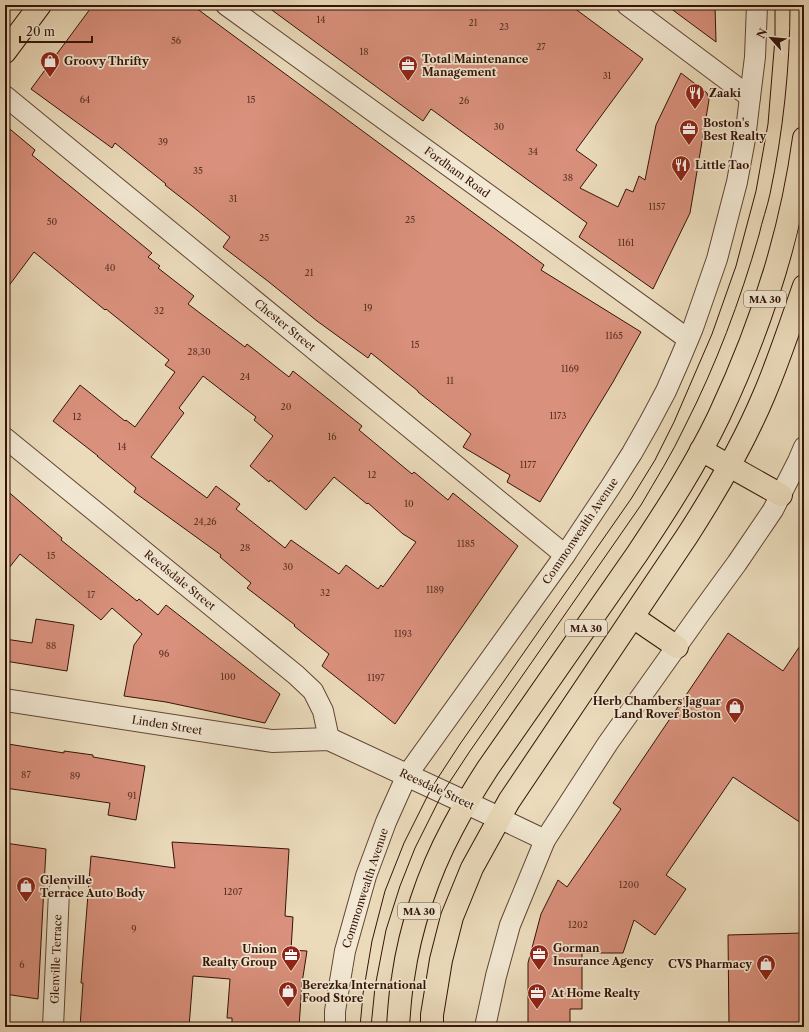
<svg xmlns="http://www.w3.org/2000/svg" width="809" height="1032" font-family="'Libre Caslon Text',serif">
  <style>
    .building { fill: #d9907c; stroke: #351307; fill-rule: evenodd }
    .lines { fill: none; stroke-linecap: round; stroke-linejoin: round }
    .minor-casing { stroke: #624534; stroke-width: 22 }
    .tertiary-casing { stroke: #624534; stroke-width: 24 }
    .primary-casing { stroke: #351307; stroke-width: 24 }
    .minor { stroke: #f2e8d3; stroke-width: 20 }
    .tertiary { stroke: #f2e8d3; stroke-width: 22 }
    .primary { stroke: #ebdbbb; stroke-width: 22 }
    .tram { stroke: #351307; stroke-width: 1 }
    .labels { text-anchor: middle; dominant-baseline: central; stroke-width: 3.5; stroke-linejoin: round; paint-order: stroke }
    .number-label { font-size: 9px; fill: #5e3224 }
    .shield { fill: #f2e8d3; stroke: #6e5344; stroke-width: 1 }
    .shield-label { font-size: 10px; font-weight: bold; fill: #351307 }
    .poi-label { font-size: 11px; font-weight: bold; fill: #351307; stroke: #f2e8d3; text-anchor: start }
    .street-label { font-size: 11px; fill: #351307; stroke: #f2e8d3 }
  </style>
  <rect width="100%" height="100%" fill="#ebdbbb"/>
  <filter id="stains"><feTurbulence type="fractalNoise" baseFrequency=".005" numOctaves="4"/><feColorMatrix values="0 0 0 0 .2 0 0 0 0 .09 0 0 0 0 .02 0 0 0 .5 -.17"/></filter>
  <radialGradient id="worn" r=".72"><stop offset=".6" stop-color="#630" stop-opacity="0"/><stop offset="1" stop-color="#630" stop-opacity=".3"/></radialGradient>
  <g class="building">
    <polygon points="93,5 192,5 544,265 541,270 641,332 613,382 540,502 507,482 510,475 463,447 471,434 418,392 418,391 371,353 368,358 317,321 269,282 223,247 230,237 192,206 165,185 166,184 115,143 112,148 31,89"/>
    <polygon points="265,5 570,5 643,59 576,150 597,165 580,188 618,207 626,189 633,192 639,176 645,180 656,125 681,73 707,93 709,100 690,213 653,289 579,237 587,223 495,156 431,109 423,121"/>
    <polygon points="666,5 715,5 716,42"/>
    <path d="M5,125L35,150L32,155L152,253L148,257L160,266L158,268L194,296L188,304L245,347L247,344L289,377L293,371L362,426L359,430L412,474L414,472L448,500L453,493L518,546L395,724L322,666L329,654L294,626L295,625L247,588L251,583L220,557L221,555L134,492L136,488L97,456H98L53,421L80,385L125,421L126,420L135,427L175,372L165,365L169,360L106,309L105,310L34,252L5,291ZM203,376L256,417L254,420L273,436L250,466L269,482L270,480L306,510L334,477L367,504L368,503L403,534L416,542L383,587L381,585L378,589L346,565L339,574L291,540L285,548L236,509L240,504L216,486L207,498L151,457L184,413L179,408Z"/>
    <polygon points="5,489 62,538 61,540 137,601 139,599 158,615 166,605 280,694 265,723 166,702 124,696 134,645 142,634 112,608 101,620 20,554 5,573"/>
    <polygon points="36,619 74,625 67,671 5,661 5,639 32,643"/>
    <polygon points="728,633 783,671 804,640 804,825 733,777 666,875 686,889 655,935 634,920 623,953 582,953 582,1009 570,1009 570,1027 528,1027 528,963 541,914 558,880 567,887 621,809 613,803"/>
    <polygon points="8,744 64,753 64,751 93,755 93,757 145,766 136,820 108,815 110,803 5,788 5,761"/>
    <polygon points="172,842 289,849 285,916 293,917 291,950 307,951 302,983 299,1027 232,1027 232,1018 227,1018 230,979 193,976 189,1027 80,1027 83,983 81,983 91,856 175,868"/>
    <polygon points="5,843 46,849 38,999 5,994"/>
    <polygon points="804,933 804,1027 729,1027 728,935"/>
  </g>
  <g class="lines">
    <g class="minor-casing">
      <g id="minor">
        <polyline points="226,5 688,339"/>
        <polyline points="627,5 750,97"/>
        <polyline points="5,96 565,555"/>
        <polyline points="5,438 296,675 313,691 323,711 329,739"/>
        <polyline points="499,818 545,840"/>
        <polyline points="53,1027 59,891"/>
        <polyline points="335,1027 335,1011 345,951 366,876 386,822 407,775 565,555 611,486 632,453 649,423 666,391 680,359 693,328 717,259 737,182 745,139 750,97 755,57 757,5"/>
        <polyline points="485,1027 496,976 510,925 545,840 608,743 699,615 737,563 773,510 798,461 804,447"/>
      </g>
    </g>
    <g class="tertiary-casing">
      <polyline id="tertiary" points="5,700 272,741 329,739 499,818"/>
    </g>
    <g class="primary-casing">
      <g id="primary">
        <polyline points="5,52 40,5"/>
        <polyline points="701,450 781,495"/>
        <polyline points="633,617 677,647"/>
        <path d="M398,1027C399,1011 400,994 403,978C410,928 428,874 452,829C463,808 475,788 488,768L637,554C667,509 696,464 719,416C760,329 791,234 804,138"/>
        <path d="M432,1027V1015L441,960L452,917L472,868L509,801L687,536C716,491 743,445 764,395C779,360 791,323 804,286"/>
      </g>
    </g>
    <use href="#minor" class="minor"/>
    <use href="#tertiary" class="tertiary"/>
    <use href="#primary" class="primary"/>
    <g class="tram">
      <polyline points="360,1027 363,994 372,941 385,891 404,843 432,787 460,744 631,499 655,460 674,422 712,334 736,266 756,191 768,124 775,38 775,5"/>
      <path d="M371,1027L375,987L386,930L400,886L415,848L443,792L470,751L641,505C656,479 672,454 685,426C716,365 740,301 759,235C762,221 767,208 770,194C783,132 790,68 790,5"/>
    </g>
  </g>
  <defs>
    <g id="shop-pin" transform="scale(1)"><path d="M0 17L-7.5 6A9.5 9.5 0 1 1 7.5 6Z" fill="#8f2418" stroke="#f2e8d3"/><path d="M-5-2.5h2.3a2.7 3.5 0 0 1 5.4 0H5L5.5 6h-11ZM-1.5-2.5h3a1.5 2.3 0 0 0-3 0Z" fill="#fff"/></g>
    <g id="office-pin" transform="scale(1)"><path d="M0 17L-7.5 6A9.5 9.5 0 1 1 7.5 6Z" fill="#8f2418" stroke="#f2e8d3"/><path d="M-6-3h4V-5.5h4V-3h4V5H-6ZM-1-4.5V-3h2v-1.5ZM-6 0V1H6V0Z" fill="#fff"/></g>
    <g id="restaurant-pin" transform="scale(1)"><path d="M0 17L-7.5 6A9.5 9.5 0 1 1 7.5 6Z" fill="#8f2418" stroke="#f2e8d3"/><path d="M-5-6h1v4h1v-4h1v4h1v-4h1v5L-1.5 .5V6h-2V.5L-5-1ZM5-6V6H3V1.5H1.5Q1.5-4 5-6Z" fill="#fff"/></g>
  </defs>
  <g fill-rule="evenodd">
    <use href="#shop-pin" x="50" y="61"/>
    <use href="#office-pin" x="408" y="65"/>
    <use href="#restaurant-pin" x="695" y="93"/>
    <use href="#office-pin" x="689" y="129"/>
    <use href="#restaurant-pin" x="681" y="165"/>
    <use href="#shop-pin" x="735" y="707"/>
    <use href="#shop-pin" x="26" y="886"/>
    <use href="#office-pin" x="539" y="954"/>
    <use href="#office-pin" x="291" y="955"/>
    <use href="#shop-pin" x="766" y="964"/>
    <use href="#shop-pin" x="288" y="991"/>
    <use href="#office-pin" x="537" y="993"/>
  </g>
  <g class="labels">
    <g class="number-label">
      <text x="321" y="19">14</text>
      <text x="473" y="22">21</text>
      <text x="504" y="26">23</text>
      <text x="176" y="40">56</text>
      <text x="541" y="46">27</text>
      <text x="364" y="51">18</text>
      <text x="607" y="75">31</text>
      <text x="85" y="99">64</text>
      <text x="251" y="99">15</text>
      <text x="464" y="100">26</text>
      <text x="499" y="126">30</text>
      <text x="163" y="141">39</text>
      <text x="533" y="151">34</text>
      <text x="198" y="170">35</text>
      <text x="568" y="177">38</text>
      <text x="233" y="198">31</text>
      <text x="657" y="206">1157</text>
      <text x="410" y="219">25</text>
      <text x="52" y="221">50</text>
      <text x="264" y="237">25</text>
      <text x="626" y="242">1161</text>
      <text x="110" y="267">40</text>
      <text x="309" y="272">21</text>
      <text x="368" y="307">19</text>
      <text x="159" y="310">32</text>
      <text x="614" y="335">1165</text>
      <text x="415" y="344">15</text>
      <text x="199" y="351">28,30</text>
      <text x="570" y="368">1169</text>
      <text x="245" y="376">24</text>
      <text x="450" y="380">11</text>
      <text x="286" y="406">20</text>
      <text x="558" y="415">1173</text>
      <text x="77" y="416">12</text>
      <text x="332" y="436">16</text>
      <text x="122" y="446">14</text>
      <text x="528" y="464">1177</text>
      <text x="372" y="474">12</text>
      <text x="409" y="503">10</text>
      <text x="205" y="521">24,26</text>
      <text x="466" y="543">1185</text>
      <text x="245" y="547">28</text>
      <text x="51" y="555">15</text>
      <text x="288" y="566">30</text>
      <text x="435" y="589">1189</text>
      <text x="325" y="592">32</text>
      <text x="91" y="594">17</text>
      <text x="403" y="633">1193</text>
      <text x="51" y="645">88</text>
      <text x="164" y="653">96</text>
      <text x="228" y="676">100</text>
      <text x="376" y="677">1197</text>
      <text x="26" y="774">87</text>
      <text x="75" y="775">89</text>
      <text x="132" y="795">91</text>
      <text x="629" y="884">1200</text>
      <text x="233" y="891">1207</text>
      <text x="578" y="924">1202</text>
      <text x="134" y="928">9</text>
      <text x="22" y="964">6</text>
    </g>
    <g class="shield">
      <rect x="744" y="291" width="42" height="16" rx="3"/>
      <rect x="565" y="620" width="42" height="16" rx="3"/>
      <rect x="398" y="903" width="42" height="16" rx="3"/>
    </g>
    <g class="shield-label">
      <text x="765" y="299">MA 30</text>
      <text x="586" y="628">MA 30</text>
      <text x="419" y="911">MA 30</text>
    </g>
    <g class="poi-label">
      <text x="422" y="59">Total Maintenance<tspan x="422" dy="13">Management</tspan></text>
      <text x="64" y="61">Groovy Thrifty</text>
      <text x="709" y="93">Zaaki</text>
      <text x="703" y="123">Boston's<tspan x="703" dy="13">Best Realty</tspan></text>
      <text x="695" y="165">Little Tao</text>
      <text x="721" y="701" text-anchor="end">Herb Chambers Jaguar<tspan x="721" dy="13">Land Rover Boston</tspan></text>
      <text x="40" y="880">Glenville<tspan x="40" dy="13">Terrace Auto Body</tspan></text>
      <text x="553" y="948">Gorman<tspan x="553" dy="13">Insurance Agency</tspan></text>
      <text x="277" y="949" text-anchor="end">Union<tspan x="277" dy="13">Realty Group</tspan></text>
      <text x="752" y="964" text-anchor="end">CVS Pharmacy</text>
      <text x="302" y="985">Berezka International<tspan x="302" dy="13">Food Store</tspan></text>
      <text x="551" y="993">At Home Realty</text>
    </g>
    <g class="street-label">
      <text transform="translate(457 172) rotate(36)">Fordham Road</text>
      <text transform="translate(285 325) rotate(39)">Chester Street</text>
      <text transform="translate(580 531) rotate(-56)">Commonwealth Avenue</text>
      <text transform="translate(180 580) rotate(39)">Reedsdale Street</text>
      <text transform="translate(167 725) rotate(9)">Linden Street</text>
      <text transform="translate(437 789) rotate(25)">Reesdale Street</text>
      <text transform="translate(365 888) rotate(-72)">Commonwealth Avenue</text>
      <text transform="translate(56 959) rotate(-88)">Glenville Terrace</text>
    </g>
  </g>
  <rect width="809" height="1032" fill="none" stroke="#ebdbbb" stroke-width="20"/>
  <rect x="6" y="6" width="797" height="1020" fill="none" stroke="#351307" stroke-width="2"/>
  <rect x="10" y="10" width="789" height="1012" fill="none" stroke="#351307"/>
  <g transform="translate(771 38) rotate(297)" stroke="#f2e8d3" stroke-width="3" paint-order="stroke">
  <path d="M0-3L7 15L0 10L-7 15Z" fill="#351307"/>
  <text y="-6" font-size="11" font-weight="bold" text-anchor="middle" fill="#351307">N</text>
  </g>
  <path d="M20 36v6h72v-6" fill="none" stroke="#351307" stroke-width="2"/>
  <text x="26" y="36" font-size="12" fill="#351307" stroke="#f2e8d3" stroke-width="3" paint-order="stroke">20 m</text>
  <rect width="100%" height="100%" filter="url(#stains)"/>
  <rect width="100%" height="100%" fill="url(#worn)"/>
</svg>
